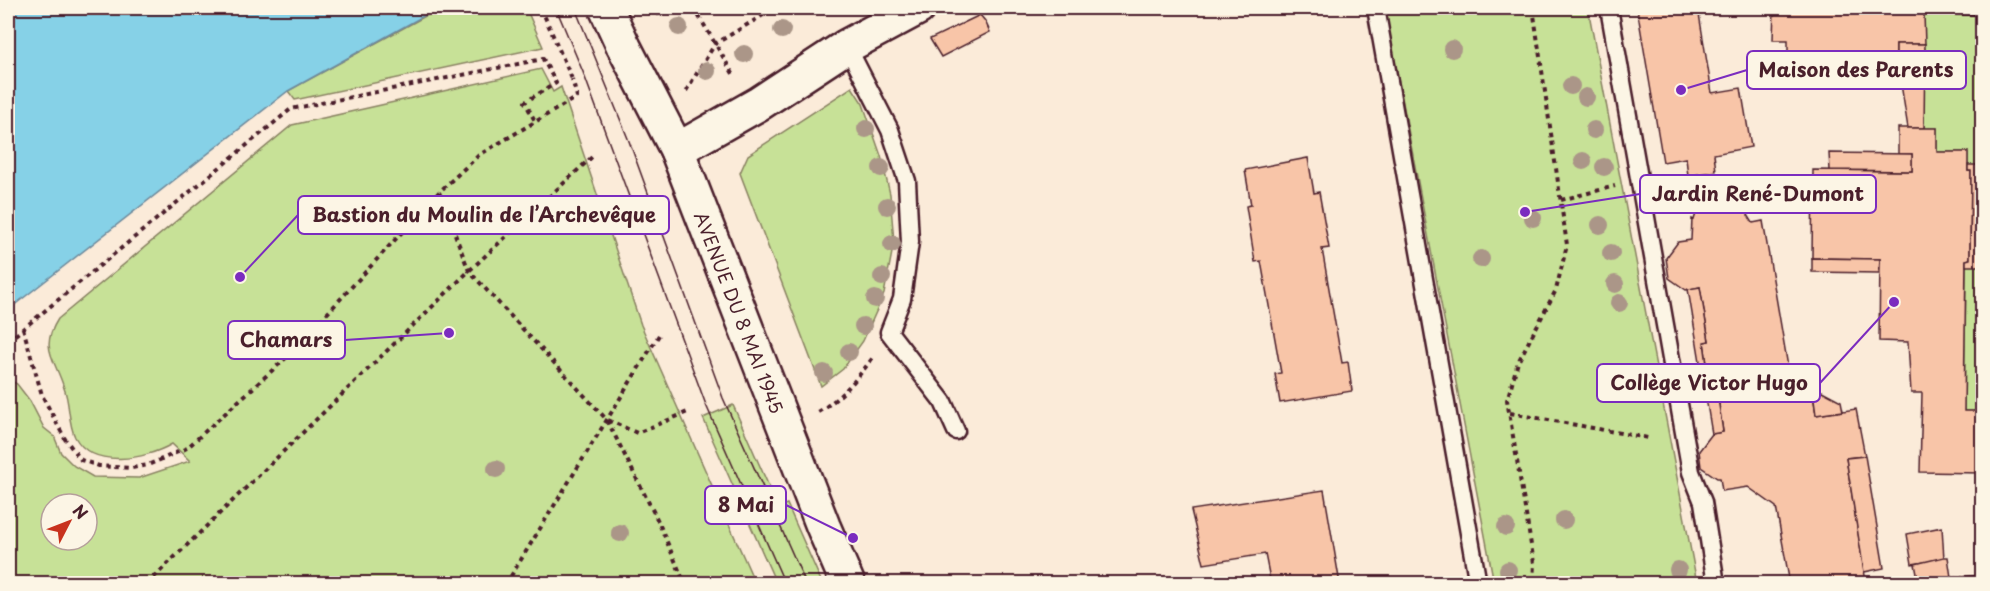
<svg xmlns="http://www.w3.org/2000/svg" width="1990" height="591" font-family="'Playpen Sans',sans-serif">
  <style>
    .green { fill: #c7e197; stroke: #888061; stroke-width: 1.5; fill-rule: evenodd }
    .water { fill: #86d1e7; stroke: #6e8a9c; stroke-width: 1.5 }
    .building { fill: #f8c5a8; stroke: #4a1f2b; stroke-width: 1.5 }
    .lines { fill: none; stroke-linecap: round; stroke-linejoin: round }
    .lane-casing { stroke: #4a1f2b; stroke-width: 21 }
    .street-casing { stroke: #4a1f2b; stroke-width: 38 }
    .secondary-casing { stroke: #4a1f2b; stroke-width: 38 }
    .path { stroke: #4a1f2b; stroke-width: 4; stroke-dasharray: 4.5 4.5; stroke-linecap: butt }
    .lane { stroke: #fcf5e5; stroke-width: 16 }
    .street { stroke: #fcf5e5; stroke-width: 33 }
    .secondary { stroke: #fcf5e5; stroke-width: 33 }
    .tram { stroke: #4a1f2b; stroke-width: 1.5 }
    .secondary-bridge-casing { stroke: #4a1f2b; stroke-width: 38; stroke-linecap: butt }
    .path-bridge { stroke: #4a1f2b; stroke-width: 4; stroke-dasharray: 4.5 4.5; stroke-linecap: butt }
    .secondary-bridge { stroke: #fcf5e5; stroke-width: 33 }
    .tree { fill: #ab9688 }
    .labels { text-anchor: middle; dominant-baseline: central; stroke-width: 4.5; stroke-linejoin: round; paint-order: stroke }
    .street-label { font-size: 18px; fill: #4a1f2b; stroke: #fcf5e5 }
    .leader { fill: none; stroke: #7b2cbf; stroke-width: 2 }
    .callout-dot { fill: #7b2cbf; stroke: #fcf5e5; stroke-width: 2 }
    .callout { fill: #fcf5e5; stroke: #7b2cbf; stroke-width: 2 }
    .callout-label { font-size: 20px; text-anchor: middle; font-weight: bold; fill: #4a1f2b }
  </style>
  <rect width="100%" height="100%" fill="#fbebd9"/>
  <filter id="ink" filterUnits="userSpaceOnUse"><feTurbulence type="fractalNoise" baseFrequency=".0167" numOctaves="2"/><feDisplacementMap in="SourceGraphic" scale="12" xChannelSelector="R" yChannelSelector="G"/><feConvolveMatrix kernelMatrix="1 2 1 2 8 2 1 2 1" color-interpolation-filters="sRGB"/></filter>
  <g filter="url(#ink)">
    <g class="green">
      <polygon points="440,8 526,8 543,47 295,100 288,91"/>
      <polygon points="1385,8 1588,8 1697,583 1494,583"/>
      <polygon points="1924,14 1982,15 1982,411 1964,411 1968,152 1937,152 1937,128 1924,128"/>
      <path d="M541,69L553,92L561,87L641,325L755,583H8V379L17,384L30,401L44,428L54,436L61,453L74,466L93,477L139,478L190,461L172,444C146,459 93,470 75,437C68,423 70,403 64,388C55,358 39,349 58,319L292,125ZM51,504H87V540H51Z"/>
      <polygon points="852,87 863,104 881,156 890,194 894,242 884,294 863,341 843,369 821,386 740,173 748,155"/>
      <polygon points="733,405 778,507 787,504 822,583 776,583 703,418"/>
    </g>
    <polygon class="water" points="8,8 438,8 288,91 8,310"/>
    <g class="building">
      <polygon points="1637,8 1698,8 1712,93 1741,88 1751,147 1714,154 1716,171 1688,176 1686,158 1663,162"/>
      <polygon points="1774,8 1982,8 1982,15 1924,14 1925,44 1896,44 1896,55 1902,55 1901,84 1835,83 1835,75 1808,75 1788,54 1788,40 1773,40"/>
      <polygon points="980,15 985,21 990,32 941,57 930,39"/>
      <polygon points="1896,44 1925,44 1924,128 1908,128 1901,84 1902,55 1896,55"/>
      <polygon points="1898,128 1937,128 1937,152 1968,152 1968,171 1971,171 1970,259 1966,260 1964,411 1982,411 1982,473 1920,472 1922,393 1911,393 1908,342 1879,341 1880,259 1812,258 1813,170 1912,171 1912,154 1898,154"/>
      <polygon points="1829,153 1912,154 1912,171 1830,170"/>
      <polygon points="1308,158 1314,193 1319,192 1329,248 1322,249 1342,363 1348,362 1352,391 1280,403 1275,374 1281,373 1261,261 1255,262 1246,206 1251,205 1245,170"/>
      <polygon points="1968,165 1982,165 1982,266 1966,266 1966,260 1970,259 1971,171 1968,171"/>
      <polygon points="1722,197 1739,202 1738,204 1746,211 1748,210 1750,213 1748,215 1753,223 1763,221 1793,396 1813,393 1816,415 1856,409 1865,456 1846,458 1866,582 1879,581 1879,584 1790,584 1776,507 1748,487 1722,491 1720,478 1717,478 1701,467 1699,451 1712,434 1723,432 1715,378 1709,379 1704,342 1709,341 1700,287 1686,290 1669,278 1666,258 1678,242 1691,240 1692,219 1694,220 1698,207 1701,208 1709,202 1708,200 1712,201 1722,199"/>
      <polygon points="1812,258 1880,259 1879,273 1812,272"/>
      <polygon points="1700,287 1709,341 1704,342 1709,379 1715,378 1723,432 1712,434 1688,289"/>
      <polygon points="1822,391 1841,401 1843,411 1816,415 1813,393"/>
      <polygon points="1865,456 1884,568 1864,572 1846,458"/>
      <polygon points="1324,490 1340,584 1271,584 1265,554 1204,564 1191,510"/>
      <polygon points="1942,527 1944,559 1912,564 1907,534"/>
      <polygon points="1944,557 1948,557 1952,584 1919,584 1915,564"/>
      <polygon points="1982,575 1982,584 1952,584 1952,578"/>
    </g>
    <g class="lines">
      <g class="lane-casing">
        <g id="lane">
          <polyline points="1376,8 1478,584"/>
          <polyline points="1609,8 1691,472 1703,502 1716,584"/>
          <polyline points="847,46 890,130 907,181 910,242 902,299 889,332 943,402 956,431"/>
        </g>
      </g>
      <g class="street-casing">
        <polyline id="street" points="677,150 760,103 847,46 918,8"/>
      </g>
      <g class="secondary-casing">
        <g id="secondary">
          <path id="s1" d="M623,45L677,150L823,526L848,584"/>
        </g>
      </g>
      <g class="path">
        <polyline points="652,8 656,15 668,8"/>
        <polyline points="694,8 735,77"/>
        <polyline points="1533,8 1567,245 1556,290 1518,362 1507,400 1534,563 1533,584"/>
        <polyline points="686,91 715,44 775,8"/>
        <polyline points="439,192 469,271 607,420 658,521 685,584"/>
        <polyline points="1561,200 1615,186"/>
        <polyline points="23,328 42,395 65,439 81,460 99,466 132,468 148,465 187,448 288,356 439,192 479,155 577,97 572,79"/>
        <polyline points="257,329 288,356"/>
        <polyline points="8,341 291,109 543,59 556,83 525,102 535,121"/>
        <path d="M818,412C841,398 858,378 874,356"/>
        <polyline points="1510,413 1648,438"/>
        <polyline points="608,420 637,433 690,411"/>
        <polyline points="147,584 469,271 593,156"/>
        <polyline points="506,584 659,335"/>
      </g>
      <use href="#lane" class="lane"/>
      <use href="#street" class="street"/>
      <use href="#secondary" class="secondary"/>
      <g class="tram">
        <polyline points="556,8 583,72 706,405 785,584"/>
        <polyline points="575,8 629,141 723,398 806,584"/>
      </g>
      <g class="secondary-bridge-casing">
        <polyline id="secondary-bridge" points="606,8 623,45"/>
      </g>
      <polyline class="path-bridge" points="541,8 572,79"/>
      <use href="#secondary-bridge" class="secondary-bridge"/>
    </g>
    <g class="tree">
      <circle cx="679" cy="27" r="9"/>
      <circle cx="782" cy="30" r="9"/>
      <circle cx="1452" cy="49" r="9"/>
      <circle cx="744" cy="54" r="9"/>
      <circle cx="707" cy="71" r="9"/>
      <circle cx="1571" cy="86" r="9"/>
      <circle cx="1586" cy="97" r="9"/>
      <circle cx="866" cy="129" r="9"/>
      <circle cx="1594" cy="130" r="9"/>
      <circle cx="1583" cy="161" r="9"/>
      <circle cx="1604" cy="167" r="9"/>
      <circle cx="881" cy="168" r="9"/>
      <circle cx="887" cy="206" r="9"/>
      <circle cx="1533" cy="218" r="9"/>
      <circle cx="1600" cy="225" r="9"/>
      <circle cx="892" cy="244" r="9"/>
      <circle cx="1611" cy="253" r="9"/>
      <circle cx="1481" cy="259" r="9"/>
      <circle cx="882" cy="277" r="9"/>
      <circle cx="1615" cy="284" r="9"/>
      <circle cx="875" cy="299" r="9"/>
      <circle cx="1619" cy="303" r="9"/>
      <circle cx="863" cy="326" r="9"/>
      <circle cx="849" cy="352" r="9"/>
      <circle cx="824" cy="373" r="9"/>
      <circle cx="496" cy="469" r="9"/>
      <circle cx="1564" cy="520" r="9"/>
      <circle cx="1506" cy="527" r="9"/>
      <circle cx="620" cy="533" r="9"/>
      <circle cx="1508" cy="570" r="9"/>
      <circle cx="1678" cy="570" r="9"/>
    </g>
  </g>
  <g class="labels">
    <g class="street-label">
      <text stroke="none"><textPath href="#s1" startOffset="292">AVENUE DU 8 MAI 1945</textPath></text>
    </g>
  </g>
  <path class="leader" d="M1681 90L1747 70M1525 212L1640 194M240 277L298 215M449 333L345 340M1894 302L1820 383M853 538L786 505"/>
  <g class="callout-dot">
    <circle cx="1681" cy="90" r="6"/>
    <circle cx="1525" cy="212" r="6"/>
    <circle cx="240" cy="277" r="6"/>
    <circle cx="449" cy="333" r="6"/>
    <circle cx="1894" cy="302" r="6"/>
    <circle cx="853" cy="538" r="6"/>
  </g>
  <g class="callout">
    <rect x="1747" y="51" width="219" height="38" rx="6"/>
    <rect x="1640" y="175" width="236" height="38" rx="6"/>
    <rect x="298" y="196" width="371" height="38" rx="6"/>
    <rect x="228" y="321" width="117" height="38" rx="6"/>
    <rect x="1597" y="364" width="223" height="38" rx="6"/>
    <rect x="705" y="486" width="81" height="38" rx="6"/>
  </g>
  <g class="callout-label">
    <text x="1856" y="77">Maison des Parents</text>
    <text x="1758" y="201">Jardin René-Dumont</text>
    <text x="484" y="222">Bastion du Moulin de l’Archevêque</text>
    <text x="286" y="347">Chamars</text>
    <text x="1709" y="390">Collège Victor Hugo</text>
    <text x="746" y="512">8 Mai</text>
  </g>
  <rect width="1990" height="591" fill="none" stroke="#fcf5e5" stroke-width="30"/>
  <rect x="15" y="15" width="1960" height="561" fill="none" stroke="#4a1f2b" stroke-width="2" filter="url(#ink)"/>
  <g transform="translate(69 522) rotate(48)"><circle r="28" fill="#fcf5e5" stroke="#b59f9b" stroke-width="1.5"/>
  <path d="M0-4.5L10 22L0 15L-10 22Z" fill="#c8321e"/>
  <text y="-9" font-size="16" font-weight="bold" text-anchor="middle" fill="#4a1f2b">N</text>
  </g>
</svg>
